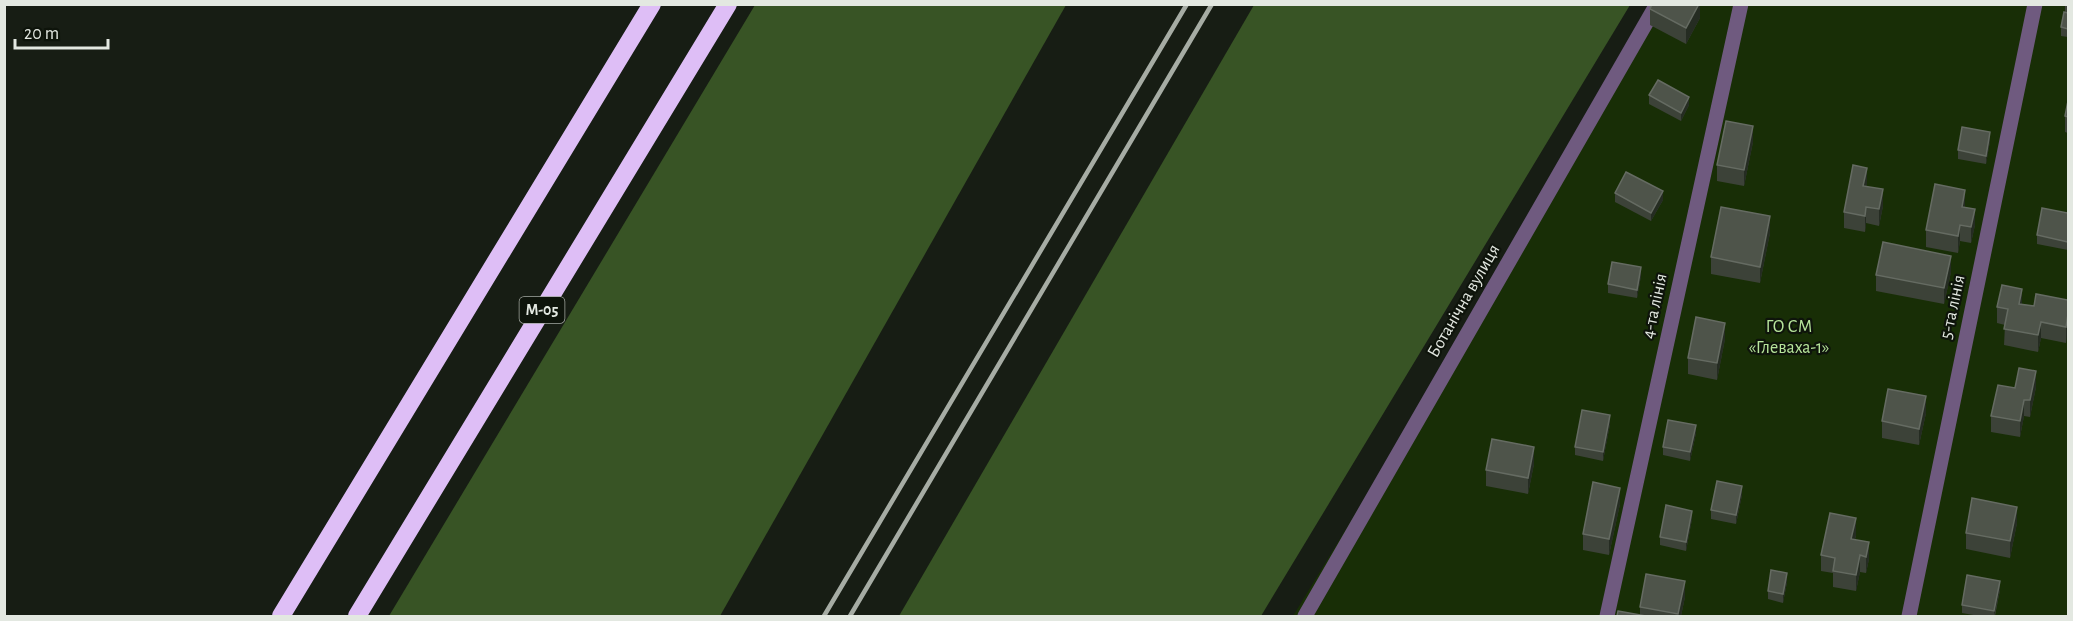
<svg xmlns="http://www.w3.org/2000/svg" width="2073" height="621" font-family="'Alegreya Sans',sans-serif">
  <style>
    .green { fill: #182e06 }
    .forest { fill: #385425 }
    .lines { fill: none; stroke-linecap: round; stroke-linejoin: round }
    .minor { stroke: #6f5a7f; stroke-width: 15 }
    .highway { stroke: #debef6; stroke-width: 18 }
    .rail { stroke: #a6aca4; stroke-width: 4.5 }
    .wall { fill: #3c4238 }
    .shaded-wall { fill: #252c22 }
    .building { fill: #4e544a; stroke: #656b62; stroke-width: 1.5 }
    .labels { text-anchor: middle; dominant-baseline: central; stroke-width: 4.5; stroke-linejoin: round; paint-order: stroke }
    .shield { fill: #0e140b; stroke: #a3a8a1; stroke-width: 1.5 }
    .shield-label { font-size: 16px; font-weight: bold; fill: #e3e8e1 }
    .street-label { font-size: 18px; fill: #e3e8e1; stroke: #0e140b }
    .park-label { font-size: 18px; fill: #b7e59b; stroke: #0e140b }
  </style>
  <rect width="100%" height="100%" fill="#171d14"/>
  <polygon class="green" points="1665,5 2068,5 2068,616 1293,616"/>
  <g class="forest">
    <polygon points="755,5 1066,5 720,616 389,616"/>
    <polygon points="1254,5 1630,5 1261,616 899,616"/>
  </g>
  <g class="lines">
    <g class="minor">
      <polyline points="1305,616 1657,4"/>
      <polyline points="1607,616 1741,4"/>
      <polyline points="1909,616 2035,4"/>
    </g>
    <g class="highway">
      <polyline points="281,616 652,4"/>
      <polyline points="357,616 728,4"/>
    </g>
    <g class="rail">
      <polyline points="824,616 1187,4"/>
      <polyline points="850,616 1212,4"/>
    </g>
  </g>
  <g class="wall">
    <polygon points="1700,4 1700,18 1686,44 1650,25 1650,9"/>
    <rect x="2065" y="4" width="3" height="8"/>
    <polygon points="2068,13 2068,37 2061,36 2061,27"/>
    <polygon points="1649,95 1689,105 1681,121 1649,104"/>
    <polygon points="2068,101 2068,133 2065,132 2065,116"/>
    <polygon points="1990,141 1986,164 1958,159 1958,150"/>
    <polygon points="1753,142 1744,186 1717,181 1717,165"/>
    <polygon points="1867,184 1866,186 1883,206 1879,226 1866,223 1865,232 1844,228 1844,212"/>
    <polygon points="1615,193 1663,200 1651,221 1615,202"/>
    <polygon points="1965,207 1975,225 1971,243 1960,241 1958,253 1926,247 1926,230"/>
    <polygon points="2068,213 2068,250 2037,244 2037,235"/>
    <polygon points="1770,233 1760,283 1711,274 1711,257"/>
    <polygon points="1951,272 1944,304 1876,291 1876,275"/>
    <polygon points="1641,276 1637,298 1608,293 1608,284"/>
    <polygon points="2068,300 2066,343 2041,338 2038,352 2004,345 2005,325 1997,323 1997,307 2022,304 2034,306"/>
    <polygon points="1725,339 1717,380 1688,374 1688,358"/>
    <polygon points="2036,387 2030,417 2024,416 2020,437 1991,432 1991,416 2015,388"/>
    <polygon points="1926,413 1919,445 1882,438 1882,421"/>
    <polygon points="1610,424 1603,461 1575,455 1575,447"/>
    <polygon points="1696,433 1690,461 1663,455 1663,447"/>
    <polygon points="1534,464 1528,494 1486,486 1486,470"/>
    <polygon points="1742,495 1736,524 1711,519 1711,510"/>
    <polygon points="1620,504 1609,555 1583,550 1583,534"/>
    <polygon points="1692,519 1686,551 1660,545 1660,537"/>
    <polygon points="2017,523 2010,558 1966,549 1966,533"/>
    <polygon points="1856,535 1855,540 1869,559 1866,573 1860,572 1856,591 1833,587 1833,573 1821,571 1821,555"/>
    <polygon points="2068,567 2068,583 2067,583 2067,574"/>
    <polygon points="1787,582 1783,603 1768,599 1768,591"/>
    <polygon points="2000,590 1995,616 1979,616 1962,613 1962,605"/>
    <polygon points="1685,597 1681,616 1617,616 1640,615 1640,607"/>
  </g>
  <g class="shaded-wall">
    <polygon points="1699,4 1700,4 1700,18 1686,44 1686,28"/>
    <polygon points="1689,97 1689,105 1681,121 1681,113"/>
    <polygon points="1753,126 1753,142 1744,186 1744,170"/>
    <polygon points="1990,132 1990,141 1986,164 1986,156"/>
    <polygon points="1867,168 1867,184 1863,202 1863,186"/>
    <polygon points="1883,189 1883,206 1879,226 1879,209"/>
    <polygon points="1965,190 1965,207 1962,223 1962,207"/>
    <polygon points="1663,191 1663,200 1651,221 1651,213"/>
    <polygon points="1866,207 1866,223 1865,232 1865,216"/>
    <polygon points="1975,209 1975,225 1971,243 1971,227"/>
    <polygon points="1770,216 1770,233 1760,283 1760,267"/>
    <polygon points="1960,225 1960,241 1958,253 1958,236"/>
    <polygon points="1951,256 1951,272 1944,304 1944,288"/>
    <polygon points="1641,267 1641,276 1637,298 1637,290"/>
    <polygon points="2022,289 2022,305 2019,304"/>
    <polygon points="2068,314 2068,330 2066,343 2066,327"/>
    <polygon points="2041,322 2041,338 2038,352 2038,335"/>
    <polygon points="1725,323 1725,339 1717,380 1717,363"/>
    <polygon points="2036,371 2036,387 2030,417 2030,400"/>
    <polygon points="1926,396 1926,413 1919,445 1919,429"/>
    <polygon points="2024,400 2024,416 2020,437 2020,421"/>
    <polygon points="1610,415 1610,424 1603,461 1603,452"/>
    <polygon points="1696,425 1696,433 1690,461 1690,452"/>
    <polygon points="1534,447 1534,464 1528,494 1528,478"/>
    <polygon points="1742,486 1742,495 1736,524 1736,515"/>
    <polygon points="1620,488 1620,504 1609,555 1609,539"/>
    <polygon points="2017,507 2017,523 2010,558 2010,541"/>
    <polygon points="1692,511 1692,519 1686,551 1686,542"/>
    <polygon points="1856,518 1856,535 1851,555 1851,539"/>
    <polygon points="1869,542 1869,559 1866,573 1866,557"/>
    <polygon points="1860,555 1860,572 1856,591 1856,575"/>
    <polygon points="1787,573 1787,582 1783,603 1783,594"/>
    <polygon points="1685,581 1685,597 1681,616 1678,616"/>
    <polygon points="2000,581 2000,590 1994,616 1994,611"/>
  </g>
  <g class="building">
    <polygon points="1652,4 1699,4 1686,28 1650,9"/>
    <polygon points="2064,12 2068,13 2068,29 2061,27"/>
    <polygon points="1658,80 1689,97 1681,113 1649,95"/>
    <polygon points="2068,101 2068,117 2065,116"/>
    <polygon points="1726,121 1753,126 1744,170 1717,165"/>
    <polygon points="1962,127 1990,132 1986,156 1958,150"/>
    <polygon points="1853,165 1867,168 1863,186 1883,189 1879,209 1866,207 1865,216 1844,212"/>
    <polygon points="1626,172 1663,191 1651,213 1615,193"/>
    <polygon points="1935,184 1965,190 1962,207 1975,209 1971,227 1960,225 1958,236 1926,230"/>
    <polygon points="1721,207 1770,216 1760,267 1711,257"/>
    <polygon points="2042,208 2068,213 2068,242 2037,235"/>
    <polygon points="1883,242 1951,256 1944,288 1876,275"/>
    <polygon points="1612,262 1641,267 1637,290 1608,284"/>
    <polygon points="2002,285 2022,289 2019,304 2034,306 2036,294 2068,300 2068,314 2066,327 2041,322 2038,335 2004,329 2008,309 1997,307"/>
    <polygon points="1696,317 1725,323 1717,363 1688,358"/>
    <polygon points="2019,368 2036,371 2030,400 2024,400 2020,421 1991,416 1998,385 2015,388"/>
    <polygon points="1888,389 1926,396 1919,429 1882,421"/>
    <polygon points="1582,410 1610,415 1603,452 1575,447"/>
    <polygon points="1668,420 1696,425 1690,452 1663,447"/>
    <polygon points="1492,439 1534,447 1528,478 1486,470"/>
    <polygon points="1717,481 1742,486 1736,515 1711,510"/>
    <polygon points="1593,482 1620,488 1609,539 1583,534"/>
    <polygon points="1972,498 2017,507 2010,541 1966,533"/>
    <polygon points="1666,505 1692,511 1686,542 1660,537"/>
    <polygon points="1830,513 1856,518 1851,539 1869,542 1866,557 1860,555 1856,575 1833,571 1835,558 1821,555"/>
    <polygon points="1771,570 1787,573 1783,594 1768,591"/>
    <polygon points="1646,574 1685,581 1678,614 1640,607"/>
    <polygon points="1967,575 2000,581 1994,611 1962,605"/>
    <polygon points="1618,611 1646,616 1617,616"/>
  </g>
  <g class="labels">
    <rect class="shield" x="519.5" y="297" width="45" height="26" rx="4.5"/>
    <g class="shield-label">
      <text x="542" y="310">М-05</text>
    </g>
    <g class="street-label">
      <text transform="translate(1464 301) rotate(-60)">Ботанічна вулиця</text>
      <text transform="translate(1655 306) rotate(-78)">4-та лінія</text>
      <text transform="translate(1953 307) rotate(-78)">5-та лінія</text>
    </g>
    <g class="park-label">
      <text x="1789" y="327">ГО СМ<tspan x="1789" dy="21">«Глеваха-1»</tspan></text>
    </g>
  </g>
  <rect width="2073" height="621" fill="none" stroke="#e3e8e1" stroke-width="12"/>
  <path d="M15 39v9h93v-9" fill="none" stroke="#e3e8e1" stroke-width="3"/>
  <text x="24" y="39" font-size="18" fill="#e3e8e1" stroke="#0e140b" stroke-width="4.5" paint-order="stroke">20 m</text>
</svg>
